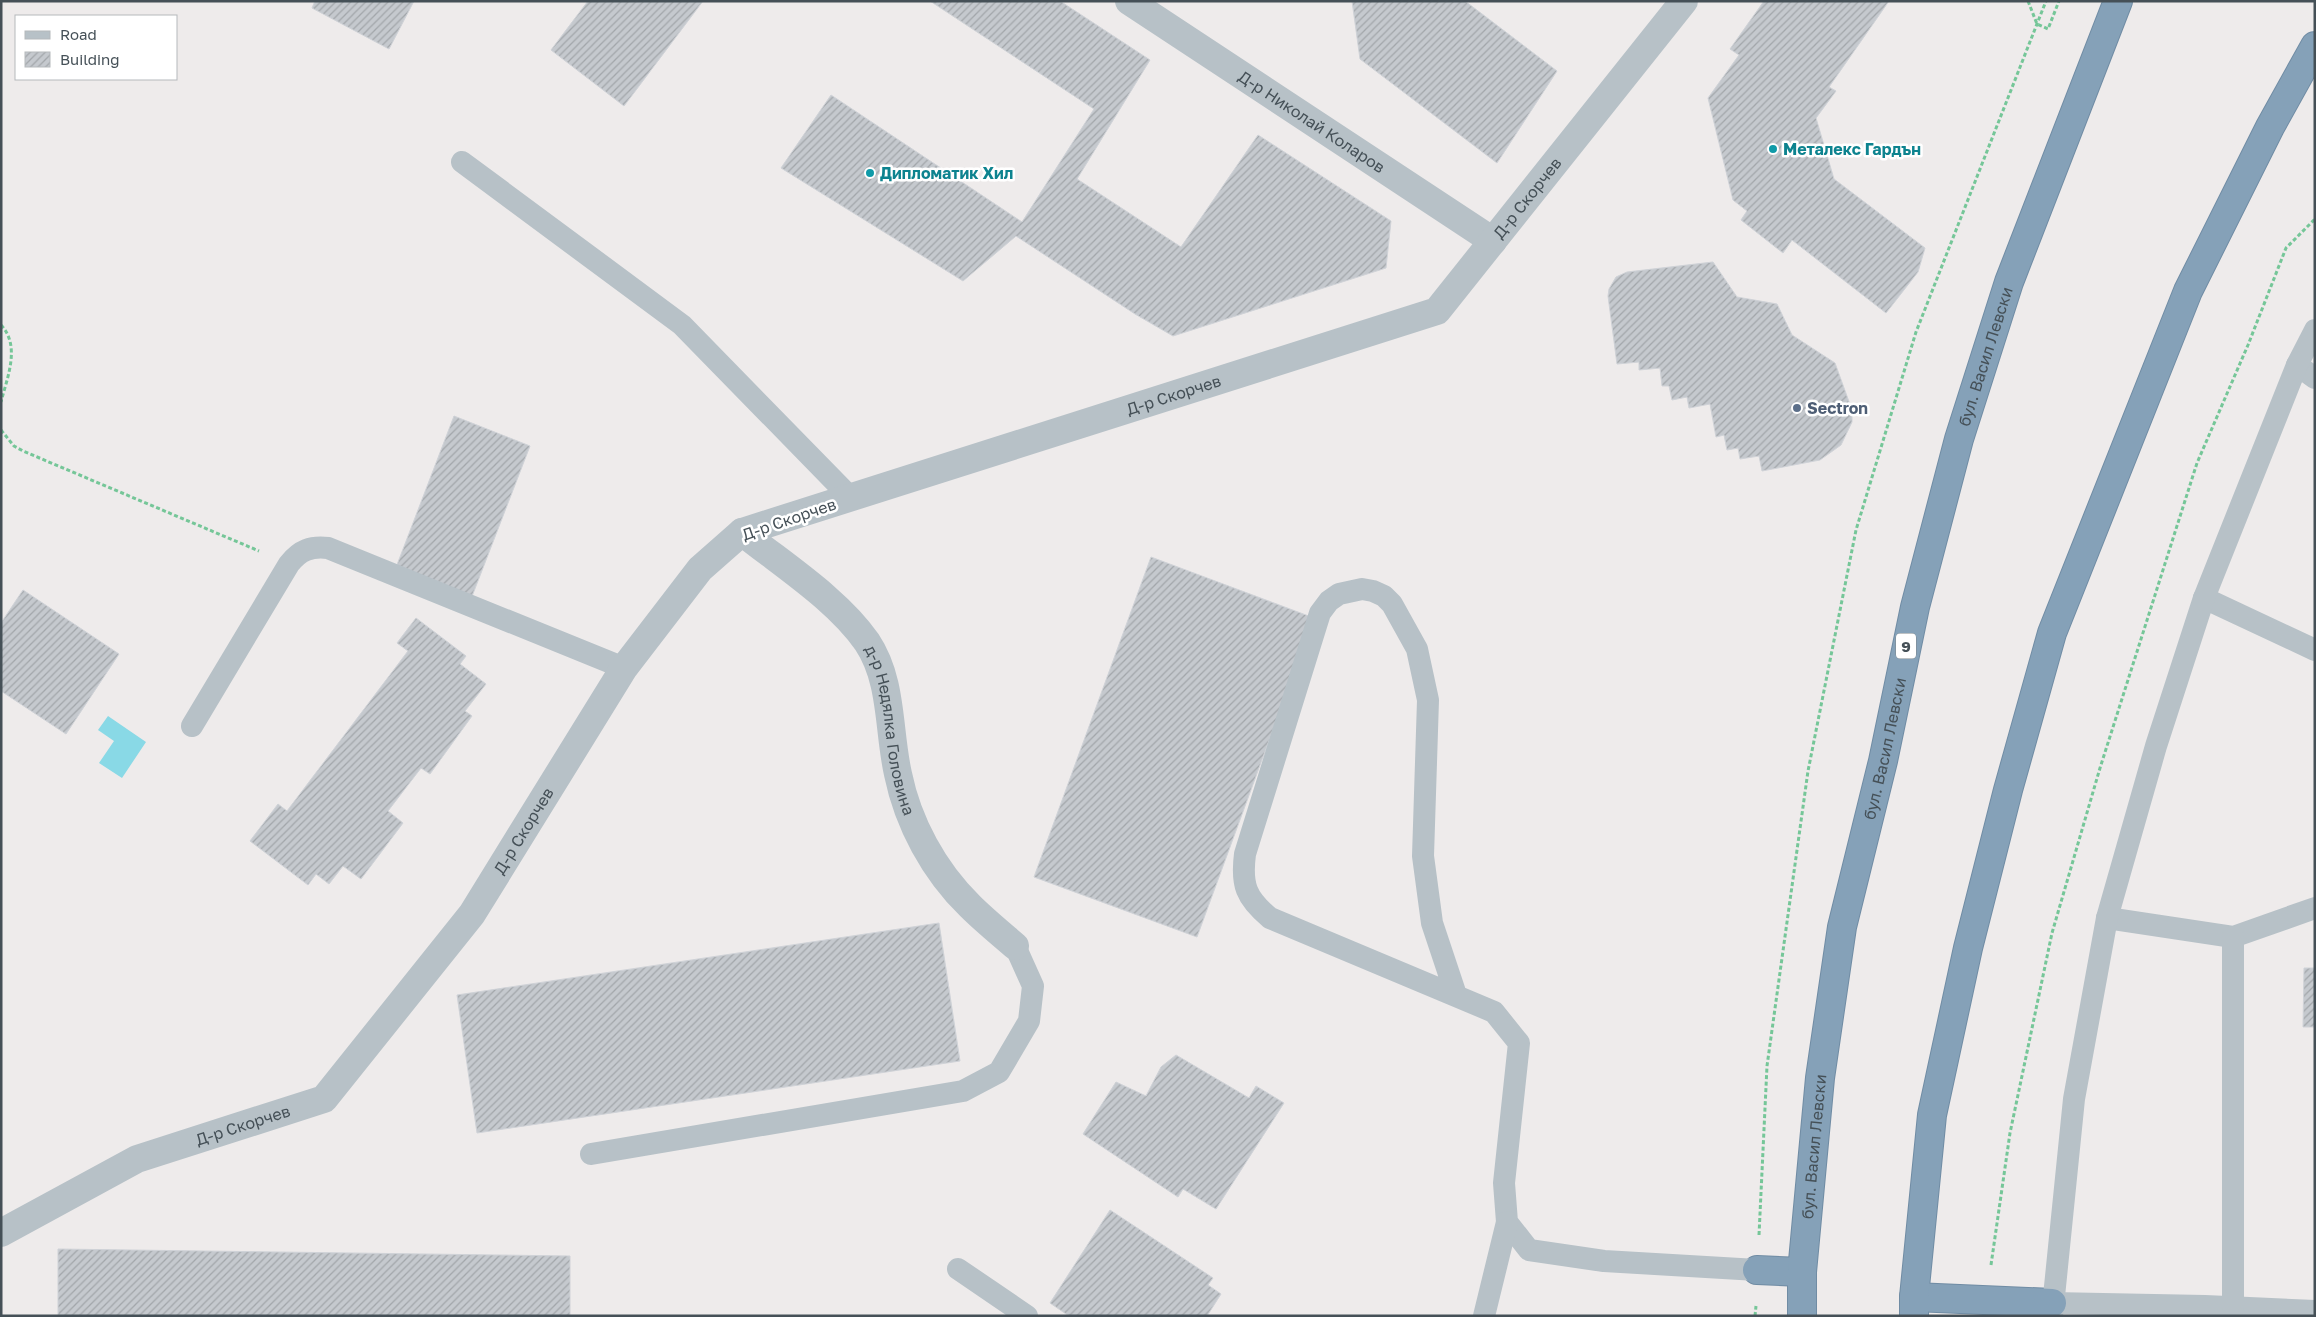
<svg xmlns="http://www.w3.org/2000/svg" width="2316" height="1317" font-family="'Golos Text',sans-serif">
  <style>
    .water { fill: #89d9e6 }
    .building { fill: url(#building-hatch); stroke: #cfd2d7 }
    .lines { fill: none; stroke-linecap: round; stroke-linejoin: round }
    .highway-casing { stroke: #708ca4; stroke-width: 30 }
    .path { stroke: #75c698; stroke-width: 3; stroke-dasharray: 4 2.5; stroke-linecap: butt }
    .lane { stroke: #b7c1c7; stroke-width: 22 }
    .street { stroke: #b7c1c7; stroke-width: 28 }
    .highway { stroke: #85a1b8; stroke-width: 28 }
    .culture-dot { fill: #0f9aa8; stroke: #fff; stroke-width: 2 }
    .service-dot { fill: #5c6f8a; stroke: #fff; stroke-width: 2 }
    .labels { text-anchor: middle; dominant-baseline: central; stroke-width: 5; stroke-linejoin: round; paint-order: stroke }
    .shield { fill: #fff; stroke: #7d8489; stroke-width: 1 }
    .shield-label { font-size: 15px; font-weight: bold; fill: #455057 }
    .street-label { font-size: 16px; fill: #455057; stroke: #fff }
    .culture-label { font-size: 16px; font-weight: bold; fill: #0d838f; stroke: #fff; text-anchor: start }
    .service-label { font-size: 16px; font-weight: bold; fill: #4e5e75; stroke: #fff; text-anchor: start }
  </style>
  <defs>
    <pattern id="building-hatch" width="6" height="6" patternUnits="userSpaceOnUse" patternTransform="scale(1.25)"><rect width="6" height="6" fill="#c5c9ce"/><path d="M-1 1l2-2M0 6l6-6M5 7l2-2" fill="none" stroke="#a2a6aa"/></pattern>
  </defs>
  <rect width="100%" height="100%" fill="#eeebeb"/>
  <polygon class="water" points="108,716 146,742 122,778 99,763 114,741 98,730"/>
  <g class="building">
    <polygon points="315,1 414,1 389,49 312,8"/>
    <polygon points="588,1 703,1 624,106 551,50"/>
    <polygon points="930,1 1060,1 1150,60 1077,179 1181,247 1258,135 1391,221 1386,268 1173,336 1135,314 1016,236 963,281 781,168 831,95 1022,222 1094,109"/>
    <polygon points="1352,1 1465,1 1557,71 1497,163 1360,59"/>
    <polygon points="1764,1 1889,1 1829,87 1836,91 1816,118 1834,179 1925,248 1918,272 1886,313 1792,240 1783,253 1741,220 1747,211 1733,200 1708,98 1739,55 1730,49"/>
    <polygon points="1713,262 1737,297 1777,304 1792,335 1835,363 1852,410 1852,422 1841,445 1820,460 1762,471 1759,456 1740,459 1738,448 1727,450 1724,435 1716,437 1710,404 1689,408 1687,397 1672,400 1669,386 1662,386 1660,368 1639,370 1639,362 1617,364 1608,296 1609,289 1616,277 1627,272"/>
    <polygon points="454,416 530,446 471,599 395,570"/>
    <polygon points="1151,557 1314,618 1197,937 1034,877"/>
    <polygon points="23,590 119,654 66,734 1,691 1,623"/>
    <polygon points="416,618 466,656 460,664 486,684 465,711 472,716 430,774 421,768 388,811 403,823 361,879 343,866 329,884 316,874 308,885 250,841 278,804 287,811 408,651 397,643"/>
    <polygon points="939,923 960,1061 477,1133 457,995"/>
    <polygon points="2304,968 2315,968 2315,1027 2303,1027"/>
    <polygon points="1176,1055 1249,1098 1256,1086 1284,1103 1216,1209 1183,1189 1178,1197 1083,1134 1116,1082 1146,1096 1161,1067"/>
    <polygon points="1110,1210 1213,1278 1208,1285 1221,1294 1207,1316 1069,1316 1050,1303"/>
    <polygon points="58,1249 570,1256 570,1316 58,1316"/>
  </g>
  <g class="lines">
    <g class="highway-casing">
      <g id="highway">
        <polyline points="1757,1270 1802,1272"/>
        <polyline points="1914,1297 2052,1303"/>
        <path id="s4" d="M1802,1316V1272L1820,1078L1842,927L1883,761L1915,607L1959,439L2009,282L2118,1"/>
        <polyline points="1914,1316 1914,1297 1932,1115 1968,948 2008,790 2052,633 2188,291 2270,127 2315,46"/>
      </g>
    </g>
    <g class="path">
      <polyline points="2028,1 2037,24 2048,29 2059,1"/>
      <path d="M1,325C21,346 7,378 1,402"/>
      <polyline points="1,430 14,446 23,451 259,551"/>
      <polyline points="1759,1235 1767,1066 1808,771 1856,530 1916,332 2046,1"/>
      <polyline points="1991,1265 2010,1133 2052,933 2100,768 2197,463 2248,345 2286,248 2315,219"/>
      <polyline points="1755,1316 1756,1306"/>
    </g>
    <g class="lane">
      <polyline points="462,162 682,325 852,499"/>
      <polyline points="2297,365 2315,378"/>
      <polyline points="2204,598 2315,650"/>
      <path d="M192,726L289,564C300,550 311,546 328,548L624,668"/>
      <polyline points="2107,918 2233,937 2315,908"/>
      <path d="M1456,995L1432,923L1423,856L1428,700L1417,649L1392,604L1384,596L1373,591L1362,589L1339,594L1329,601L1320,613L1245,854C1241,885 1246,898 1270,918L1494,1012L1519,1043L1504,1183L1507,1222L1529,1250L1604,1261L1757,1270"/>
      <polyline points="591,1154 963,1091 999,1072 1029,1021 1033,986 1015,946"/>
      <polyline points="958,1269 1027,1316"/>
      <polyline points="2052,1303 2205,1306 2315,1311"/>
      <polyline points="2233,1308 2233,937"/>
      <polyline points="1484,1316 1507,1222"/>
      <polyline points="2052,1316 2074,1099 2107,918 2156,746 2204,598 2297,365 2315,330"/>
    </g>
    <g class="street">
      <path id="s1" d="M1129,1L1493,241"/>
      <path id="s2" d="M742,532C783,565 837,599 867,642C893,681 888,730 898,774C908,823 934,871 970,906C984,920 1000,933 1015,946"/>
      <path id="s3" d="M1,1233L137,1159L324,1099L472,914L624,668L700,569L742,532L1437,311L1684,1"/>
    </g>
    <use href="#highway" class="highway"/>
  </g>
  <g class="culture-dot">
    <circle cx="1773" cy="149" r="5"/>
    <circle cx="870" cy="173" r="5"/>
  </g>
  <circle class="service-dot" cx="1797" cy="408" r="5"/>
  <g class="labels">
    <rect class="shield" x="1896" y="633.5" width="20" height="25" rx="4"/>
    <g class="shield-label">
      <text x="1906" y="646">9</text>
    </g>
    <g class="street-label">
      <text stroke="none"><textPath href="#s1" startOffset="219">Д-р Николай Коларов</textPath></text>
      <text stroke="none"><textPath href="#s3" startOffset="1932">Д-р Скорчев</textPath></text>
      <text stroke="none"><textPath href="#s4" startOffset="980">бул. Васил Левски</textPath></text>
      <text stroke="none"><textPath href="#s3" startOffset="1511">Д-р Скорчев</textPath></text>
      <text transform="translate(789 519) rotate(-19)">Д-р Скорчев</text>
      <text stroke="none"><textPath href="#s2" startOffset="259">д-р Недялка Головина</textPath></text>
      <text stroke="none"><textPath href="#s4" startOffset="575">бул. Васил Левски</textPath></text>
      <text stroke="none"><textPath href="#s3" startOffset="686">Д-р Скорчев</textPath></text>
      <text stroke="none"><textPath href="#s3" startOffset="266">Д-р Скорчев</textPath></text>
      <text stroke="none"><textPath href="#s4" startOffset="170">бул. Васил Левски</textPath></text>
    </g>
    <g class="culture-label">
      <text x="1783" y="149">Металекс Гардън</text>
      <text x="880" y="173">Дипломатик Хил</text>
    </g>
    <g class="service-label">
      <text x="1807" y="408">Sectron</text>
    </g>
  </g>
  <rect width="2316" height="1317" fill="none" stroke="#455057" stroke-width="5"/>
  <rect x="15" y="15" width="162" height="65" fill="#ffffff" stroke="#b5b9bc"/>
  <rect x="25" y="31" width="25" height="8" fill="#b7c1c7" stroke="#b5b9bc"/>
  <text x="60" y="40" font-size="15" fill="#455057">Road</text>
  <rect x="25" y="52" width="25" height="15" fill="url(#building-hatch)" stroke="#b5b9bc"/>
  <text x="60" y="65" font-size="15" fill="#455057">Building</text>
</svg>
